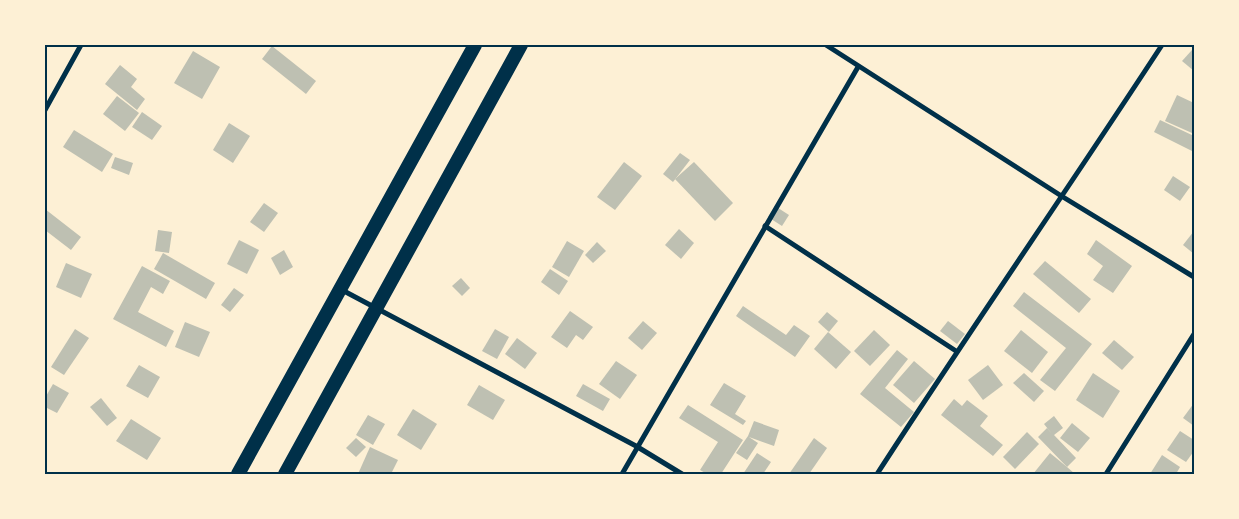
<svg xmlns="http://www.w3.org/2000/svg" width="1239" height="519" font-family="'Fira Sans Condensed',sans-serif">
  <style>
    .building { fill: #bec0b2 }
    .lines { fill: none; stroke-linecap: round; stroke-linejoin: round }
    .minor { stroke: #003049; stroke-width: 5 }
    .trunk { stroke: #003049; stroke-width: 14 }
    .neatline { fill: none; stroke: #003049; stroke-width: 2 }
  </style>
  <rect width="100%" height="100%" fill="#fdf0d5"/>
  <g class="building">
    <polygon points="272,46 316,81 306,94 262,59"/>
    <polygon points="1192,50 1194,52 1194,71 1182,61"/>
    <polygon points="193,51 220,67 202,99 174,83"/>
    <polygon points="120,65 137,79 131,87 145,99 137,110 105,84"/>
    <polygon points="1177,95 1194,103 1194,127 1192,133 1165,121"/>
    <polygon points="117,96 139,113 125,131 103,114"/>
    <polygon points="142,112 162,126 152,140 132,127"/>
    <polygon points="1160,120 1194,136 1194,152 1154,132"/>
    <polygon points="229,123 250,136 233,163 213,150"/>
    <polygon points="74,130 113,154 102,172 63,147"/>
    <polygon points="680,153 690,160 673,182 663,174"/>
    <polygon points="115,157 133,163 129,175 111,168"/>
    <polygon points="624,162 642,176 615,210 597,197"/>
    <polygon points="694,162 733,203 715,221 675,179"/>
    <polygon points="1173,176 1190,187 1180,201 1164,190"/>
    <polygon points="264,203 278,213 264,232 250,222"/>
    <polygon points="775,206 789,215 782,226 768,217"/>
    <polygon points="45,209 81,237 71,250 45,230"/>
    <polygon points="679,229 694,243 681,259 665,245"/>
    <polygon points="158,230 172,232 169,253 155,251"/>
    <polygon points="1194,231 1194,254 1183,245"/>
    <polygon points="239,240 259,250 247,274 227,264"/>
    <polygon points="1096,240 1132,266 1113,293 1093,280 1103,266 1087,254"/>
    <polygon points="567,241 584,251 569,277 552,267"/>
    <polygon points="597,242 606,251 593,263 585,255"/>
    <polygon points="284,250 293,267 280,275 271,258"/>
    <polygon points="163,253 215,283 206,299 154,269"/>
    <polygon points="1045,261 1091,299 1079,313 1033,274"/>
    <polygon points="66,263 92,274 81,298 56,287"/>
    <polygon points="142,266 170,281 163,294 151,287 138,312 174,331 166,347 113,319"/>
    <polygon points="550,269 568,281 559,295 541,282"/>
    <polygon points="461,278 470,288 462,296 452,286"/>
    <polygon points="234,288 244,295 230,312 221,305"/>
    <polygon points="1024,292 1092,344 1055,391 1040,380 1066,348 1013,306"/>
    <polygon points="743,306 786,335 794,325 810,336 795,357 736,316"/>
    <polygon points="570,311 593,327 583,340 576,335 567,348 551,337"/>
    <polygon points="827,312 838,321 829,332 818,322"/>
    <polygon points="643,321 657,333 642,350 628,338"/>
    <polygon points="948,321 965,334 957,344 940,331"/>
    <polygon points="185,322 210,332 199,357 175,347"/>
    <polygon points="75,329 89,338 64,375 51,367"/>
    <polygon points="495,329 509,337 497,359 482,351"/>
    <polygon points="874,330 890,345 870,366 854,351"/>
    <polygon points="1021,330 1048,352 1032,373 1004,351"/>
    <polygon points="828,332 851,352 836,369 814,349"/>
    <polygon points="517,338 537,353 525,369 505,354"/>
    <polygon points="1114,340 1134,357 1122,370 1102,353"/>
    <polygon points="897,350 908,359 885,388 914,412 901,427 860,394"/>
    <polygon points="616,361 637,375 620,399 599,384"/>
    <polygon points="914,361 935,379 914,403 893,385"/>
    <polygon points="139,365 160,377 148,398 126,386"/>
    <polygon points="988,365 1003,385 983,400 968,380"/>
    <polygon points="1024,373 1044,391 1034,402 1013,383"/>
    <polygon points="1093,373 1120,391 1103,418 1076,400"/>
    <polygon points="724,383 746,396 735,414 746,421 743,425 710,405"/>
    <polygon points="53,384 69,393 57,413 45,407 45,398"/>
    <polygon points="583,384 610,399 603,411 576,396"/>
    <polygon points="479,385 505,400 493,420 467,405"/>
    <polygon points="101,398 117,418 107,426 90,407"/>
    <polygon points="954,399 962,406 967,400 988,416 980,426 1003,445 993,456 941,415"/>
    <polygon points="1194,403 1194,426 1183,418"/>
    <polygon points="688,405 743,440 721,474 707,474 700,470 718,442 679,418"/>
    <polygon points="413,409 437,424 421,450 397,435"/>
    <polygon points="368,415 385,424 373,445 356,435"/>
    <polygon points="1054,416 1063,428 1054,435 1076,458 1067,467 1038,437 1047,428 1052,434 1044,424"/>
    <polygon points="131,419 161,438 147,460 116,441"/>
    <polygon points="754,421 779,430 774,446 749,437 758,443 747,460 736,453 748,436"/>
    <polygon points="1072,423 1090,438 1078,452 1060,438"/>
    <polygon points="1180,431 1194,440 1194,451 1186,462 1167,450"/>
    <polygon points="1027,432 1039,444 1015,469 1003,457"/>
    <polygon points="356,438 366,447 356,457 346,448"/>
    <polygon points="814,438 827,448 809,474 789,474"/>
    <polygon points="370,447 398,460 391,474 358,474"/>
    <polygon points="757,453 771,462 763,474 743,474"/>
    <polygon points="1050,453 1067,467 1075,474 1033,474"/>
    <polygon points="1162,455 1180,467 1176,474 1150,474"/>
  </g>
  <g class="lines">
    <g class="minor">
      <polyline points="826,45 1063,197 1194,277"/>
      <polyline points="45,110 81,45"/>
      <polyline points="765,226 956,351"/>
      <polyline points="342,290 636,446 682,474"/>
      <polyline points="622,474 858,67"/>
      <path d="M877,474C970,330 1068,189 1162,45"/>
      <polyline points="1106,474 1194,334"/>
    </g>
    <g class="trunk">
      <polyline points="238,474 475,45"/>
      <polyline points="285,474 521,45"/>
    </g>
  </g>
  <rect width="1239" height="519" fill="none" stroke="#fdf0d5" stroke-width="92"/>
  <rect x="46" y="46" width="1147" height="427" class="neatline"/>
</svg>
